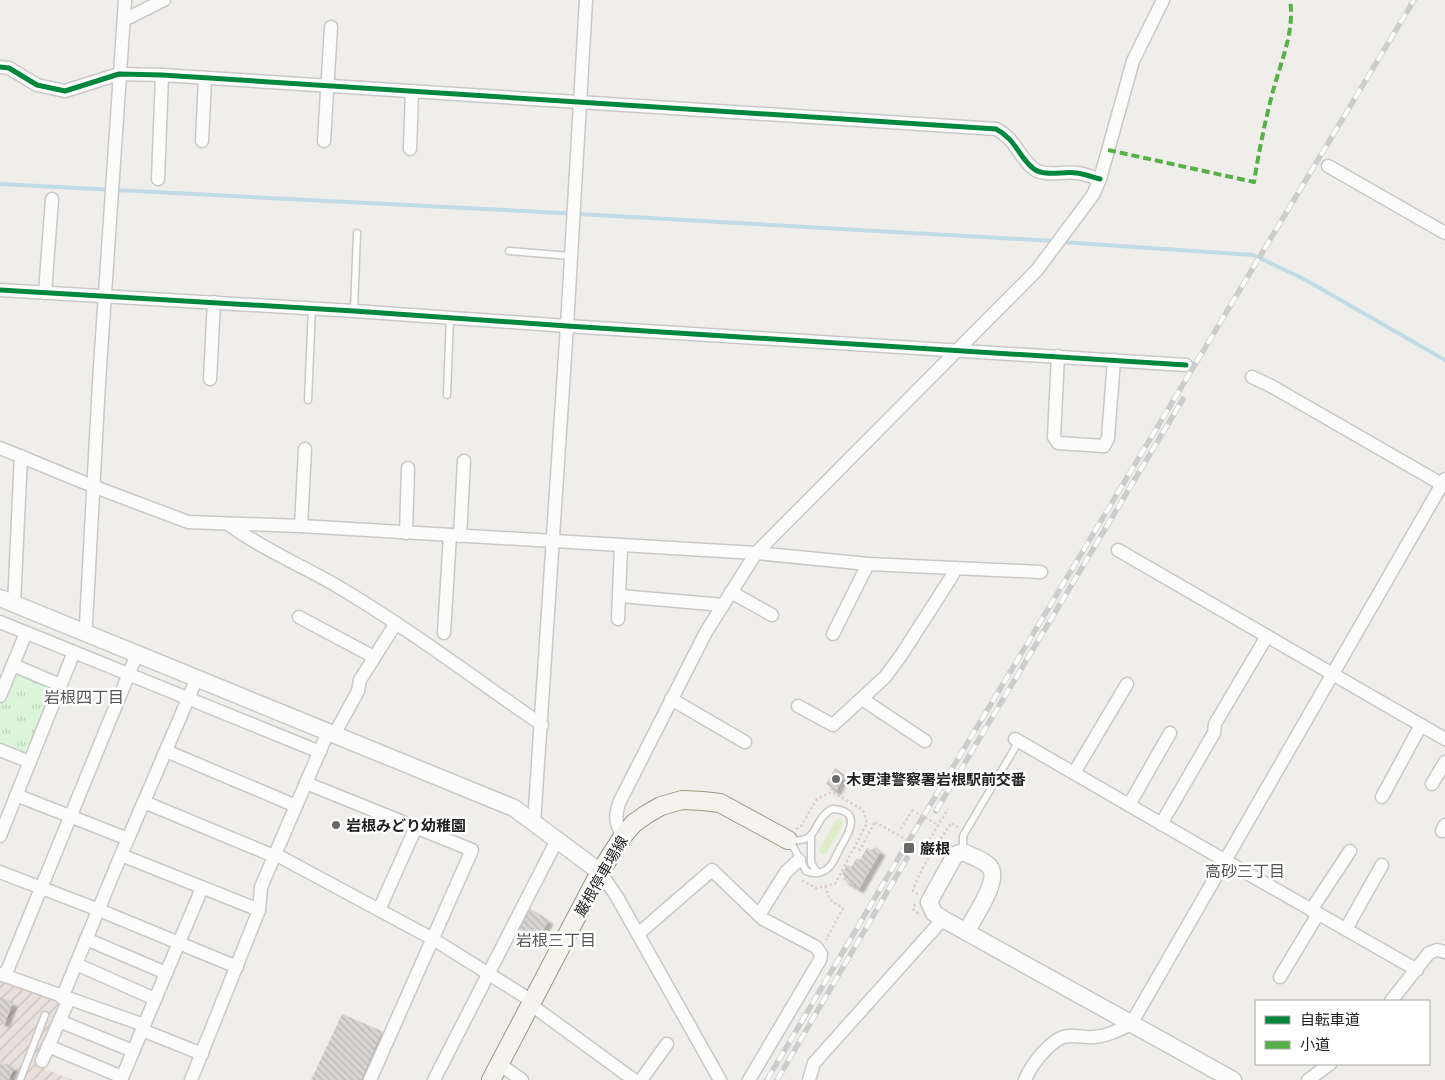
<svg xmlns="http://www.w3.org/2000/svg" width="1445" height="1080" font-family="Manrope,'Noto Sans JP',sans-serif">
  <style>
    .military { fill: url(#military-furrows) }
    .grass { fill: #ddeccb }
    .park { fill: url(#park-tufts) }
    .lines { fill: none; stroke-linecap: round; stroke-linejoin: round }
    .stream { stroke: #bfdbe3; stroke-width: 4 }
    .building { fill: url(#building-back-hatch); filter: url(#shadow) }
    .service-casing { stroke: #c9c8c7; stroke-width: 9 }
    .minor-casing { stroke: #c9c8c7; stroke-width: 15 }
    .tertiary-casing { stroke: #c9c8c7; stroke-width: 19 }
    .secondary-casing { stroke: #999a82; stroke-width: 20 }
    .path { stroke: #dccecd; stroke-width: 2.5; stroke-dasharray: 2.5 2.5; stroke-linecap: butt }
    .service { stroke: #fdfcfc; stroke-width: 6 }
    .minor { stroke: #fdfcfc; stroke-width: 12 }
    .tertiary { stroke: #fdfcfc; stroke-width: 16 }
    .secondary { stroke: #f4f4ed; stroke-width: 18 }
    .rail-casing { stroke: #ccc; stroke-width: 5.5 }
    .rail { stroke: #fff; stroke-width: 4; stroke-dasharray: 11; stroke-linecap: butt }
    .path-bridge { stroke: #dccecd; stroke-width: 2.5; stroke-dasharray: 2.5 2.5; stroke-linecap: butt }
    .quiet { stroke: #55b145; stroke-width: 4; stroke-dasharray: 8 4; stroke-linecap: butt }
    .cycleway-casing { stroke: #fff; stroke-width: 8 }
    .cycleway { stroke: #00873e; stroke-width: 5 }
    .poi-dot { fill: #6a6968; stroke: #fff; stroke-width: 2 }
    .labels { text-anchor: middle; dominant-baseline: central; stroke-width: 5; stroke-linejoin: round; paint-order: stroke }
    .poi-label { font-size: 15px; font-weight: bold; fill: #222; stroke: #fff; text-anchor: start }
    .street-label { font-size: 15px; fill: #222; stroke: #fff }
    .neighbourhood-label { font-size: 16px; fill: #555; stroke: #fff }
  </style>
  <defs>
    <pattern id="military-furrows" width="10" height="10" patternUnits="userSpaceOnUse" patternTransform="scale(1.25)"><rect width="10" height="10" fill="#eae0db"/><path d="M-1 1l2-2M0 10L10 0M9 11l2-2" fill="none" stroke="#c8c0bc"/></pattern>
    <pattern id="park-tufts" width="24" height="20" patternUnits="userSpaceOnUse" patternTransform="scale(1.25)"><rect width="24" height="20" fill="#daf5da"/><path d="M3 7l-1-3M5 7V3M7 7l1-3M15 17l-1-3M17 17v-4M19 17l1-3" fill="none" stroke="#bbd2bb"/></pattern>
    <pattern id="building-back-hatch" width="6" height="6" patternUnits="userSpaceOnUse" patternTransform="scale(1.25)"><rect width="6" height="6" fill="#d7d4d2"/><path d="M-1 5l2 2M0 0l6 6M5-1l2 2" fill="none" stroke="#b8b6b4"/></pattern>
    <filter id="shadow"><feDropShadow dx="4.5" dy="4.5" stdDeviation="1" flood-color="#0004"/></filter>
  </defs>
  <rect width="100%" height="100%" fill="#f0eeeb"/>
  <polygon class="military" points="0,979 62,1003 35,1065 73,1080 0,1080"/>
  <polygon class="grass" points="840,818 843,823 827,853 822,855 819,850 836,820"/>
  <polygon class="park" points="14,667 59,686 29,760 0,748 0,700"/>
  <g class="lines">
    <g class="stream">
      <polyline points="0,184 561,213 1054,241"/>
      <polyline points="1061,242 1253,255 1304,279 1445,360"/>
    </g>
  </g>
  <g class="building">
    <polygon points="835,768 845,775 836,791 826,784"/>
    <polygon points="875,847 881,851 859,889 843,879 845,876 842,874 847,865 851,867 857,858 860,860 867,848 872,850"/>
    <polygon points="529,908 549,920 535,943 516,932"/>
    <polygon points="0,997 13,1002 5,1023 0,1021"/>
    <polygon points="342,1014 382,1031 361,1080 311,1080"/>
    <polygon points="0,1062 14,1067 9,1080 0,1080"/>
  </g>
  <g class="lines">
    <g class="service-casing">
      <g id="service">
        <polyline points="509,251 571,256"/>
        <polyline points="354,311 357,233"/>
        <polyline points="447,395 450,317"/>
        <polyline points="308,400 312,308"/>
        <path d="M832,809C862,810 850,832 840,848C836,856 831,870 821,872C816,874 811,873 806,871L794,848L788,840C822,844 810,821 832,809Z"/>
        <polyline points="811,836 811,863 818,873"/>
        <polyline points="963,851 963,836 1019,741"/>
        <polyline points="20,1080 45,1015"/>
      </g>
    </g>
    <g class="minor-casing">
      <g id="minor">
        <polyline points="124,20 164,0"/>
        <path d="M0,67L9,68L37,85L65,91L119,74L162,75L996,129C1016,139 1019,158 1034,169C1044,177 1064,171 1077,173C1085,174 1092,177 1100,179"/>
        <polyline points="202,141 205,78"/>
        <polyline points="324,141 331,27"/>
        <polyline points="410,149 412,91"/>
        <polyline points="1328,166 1445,233"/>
        <polyline points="158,179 162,75"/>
        <polyline points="0,290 354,311 567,326 1186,365"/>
        <polyline points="45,293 52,199"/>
        <polyline points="1058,356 1054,437 1058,443 1104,446 1108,438 1114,360"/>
        <polyline points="1252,377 1271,386 1445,486"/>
        <polyline points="210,379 214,302"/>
        <polyline points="0,448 95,487 188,522 301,526 756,553 868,564 1041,572"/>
        <path d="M228,524C262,549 301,565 337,586C408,628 474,678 542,725"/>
        <polyline points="301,526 305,449"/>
        <polyline points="406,533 408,468"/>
        <polyline points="460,536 464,461"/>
        <polyline points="1118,550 1445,739"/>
        <polyline points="731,592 772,615"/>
        <polyline points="620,596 723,605"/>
        <polyline points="14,604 21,456"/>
        <polyline points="299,617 374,657"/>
        <polyline points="618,619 621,546"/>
        <polyline points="0,622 320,752"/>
        <polyline points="83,632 86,624 99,382 125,0"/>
        <polyline points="444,633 450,535"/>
        <polyline points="833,634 868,564"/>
        <polyline points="13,665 60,685"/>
        <polyline points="0,696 26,633"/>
        <polyline points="671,699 745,742"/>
        <polyline points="862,699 925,741"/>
        <polyline points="798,706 833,725 885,677 902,654 952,576 956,568"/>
        <polyline points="334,735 358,691 360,680 396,623"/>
        <polyline points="1015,739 1224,860 1417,970"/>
        <polyline points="0,750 30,762"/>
        <polyline points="166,751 296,806"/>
        <polyline points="1074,773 1127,684"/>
        <polyline points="306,783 472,850 370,1080"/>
        <polyline points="1432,784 1445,762"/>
        <polyline points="16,795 128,839"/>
        <polyline points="1382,797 1421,725"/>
        <polyline points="144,802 274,856"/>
        <polyline points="1129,805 1170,733"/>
        <polyline points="534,823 567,326 586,0"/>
        <polyline points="1161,824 1214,733 1215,724 1267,636"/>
        <polyline points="1442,831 1445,825"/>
        <polyline points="0,836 74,652"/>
        <path d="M623,836C615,824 615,816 619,803L706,632L756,553L1037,270L1093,195L1100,179L1133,61L1163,0"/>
        <polyline points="275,854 433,939 532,1001"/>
        <polyline points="121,855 259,910"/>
        <polyline points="0,872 99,910 237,967"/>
        <polyline points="600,872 617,897 720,1080"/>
        <polyline points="379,910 416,827"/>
        <polyline points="1311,910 1350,851"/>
        <polyline points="759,915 786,872 799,860"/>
        <polyline points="1346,929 1382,865"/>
        <polyline points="638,934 712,870 763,919 816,947 821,954 820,960 749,1080"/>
        <polyline points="86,939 166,973"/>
        <polyline points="76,964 155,999"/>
        <polyline points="0,974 144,1025"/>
        <polyline points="5,976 137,654"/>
        <polyline points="1280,977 1318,914"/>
        <polyline points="62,998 121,855 197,678"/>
        <polyline points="1391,1001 1429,953 1437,950 1445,952"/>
        <polyline points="530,1004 634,1080"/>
        <polyline points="59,1021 133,1051"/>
        <polyline points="142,1030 202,1054"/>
        <polyline points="48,1046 122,1077"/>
        <polyline points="42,1061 69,999"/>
        <polyline points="499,1064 522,1080"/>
        <polyline points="121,1080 202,888"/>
        <polyline points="191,1080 259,910 261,887 328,732"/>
        <polyline points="434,1080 557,840"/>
        <polyline points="641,1080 667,1044"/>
        <polyline points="809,1080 814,1063 943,919"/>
        <path d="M1025,1080C1031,1065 1048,1043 1063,1037C1072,1034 1085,1038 1094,1037C1107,1036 1119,1030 1131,1024L1445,479"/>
        <polyline points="1308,1080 1330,1064"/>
      </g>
    </g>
    <g class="tertiary-casing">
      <g id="tertiary">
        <polyline points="0,598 514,808 600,872"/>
        <path d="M966,932C973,919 1003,877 988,865C981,859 971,856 963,852L955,855L929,902L934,913L943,919L1233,1080"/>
      </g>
    </g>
    <g class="secondary-casing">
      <polyline id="secondary" points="491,1080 600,872 623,836 634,823 647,814 661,806 682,800 703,801 720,803 788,840"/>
    </g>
    <g class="path">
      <polyline points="796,829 801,826 817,799 832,792 863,810 867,823 835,884 816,888 801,880"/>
      <polyline points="901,829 912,810"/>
      <polyline points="927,844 948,809"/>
      <polyline points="854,847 860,850 875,822"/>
      <polyline points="825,886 830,900 843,908 826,940"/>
      <path d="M918,894L913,891C920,867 938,844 951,823L958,827"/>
      <polyline points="915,904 913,909 919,914"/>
    </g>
    <use href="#service" class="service"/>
    <use href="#minor" class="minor"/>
    <use href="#tertiary" class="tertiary"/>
    <use href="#secondary" class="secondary"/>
    <g class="rail-casing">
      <g id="rail">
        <polyline points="936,811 1183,399"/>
        <polyline points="767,1080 905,847 1414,0"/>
        <polyline points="777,1080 907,858"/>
      </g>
    </g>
    <use href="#rail" class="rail"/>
    <g class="path-bridge">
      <polyline points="912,810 938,825"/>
      <polyline points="875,822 932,854"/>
    </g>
    <path class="quiet" d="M1108,150L1254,182C1259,151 1265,121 1273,91C1281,61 1295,31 1290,0"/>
    <g class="cycleway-casing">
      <g id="cycleway">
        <path d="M0,67L9,68L37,85L65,91L119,74L162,75L996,129C1016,139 1019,158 1034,169C1044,177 1064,171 1077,173C1085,174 1092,177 1100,179"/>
        <polyline points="0,290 354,311 567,326 1186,365"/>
      </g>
    </g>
    <use href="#cycleway" class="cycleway"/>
  </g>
  <g class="poi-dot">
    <circle cx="836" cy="779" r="5"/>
    <circle cx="336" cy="825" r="5"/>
    <rect x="903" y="842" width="12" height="12" rx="2.5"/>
  </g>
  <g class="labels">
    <g class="poi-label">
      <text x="846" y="779">木更津警察署岩根駅前交番</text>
      <text x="346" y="825">岩根みどり幼稚園</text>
      <text x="920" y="848">巌根</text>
    </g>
    <g class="street-label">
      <text transform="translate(601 876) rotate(-60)">巌根停車場線</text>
    </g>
    <g class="neighbourhood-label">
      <text x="84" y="697">岩根四丁目</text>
      <text x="1245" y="871">高砂三丁目</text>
      <text x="556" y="940">岩根三丁目</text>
    </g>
  </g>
  <rect x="1255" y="1000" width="175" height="65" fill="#ffffff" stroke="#a7a7a7"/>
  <rect x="1265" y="1016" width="25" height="8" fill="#00873e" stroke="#a7a7a7"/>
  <text x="1300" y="1025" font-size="15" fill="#222222">自転車道</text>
  <rect x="1265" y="1041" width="25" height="8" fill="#55b145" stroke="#a7a7a7"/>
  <text x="1300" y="1050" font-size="15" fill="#222222">小道</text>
</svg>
